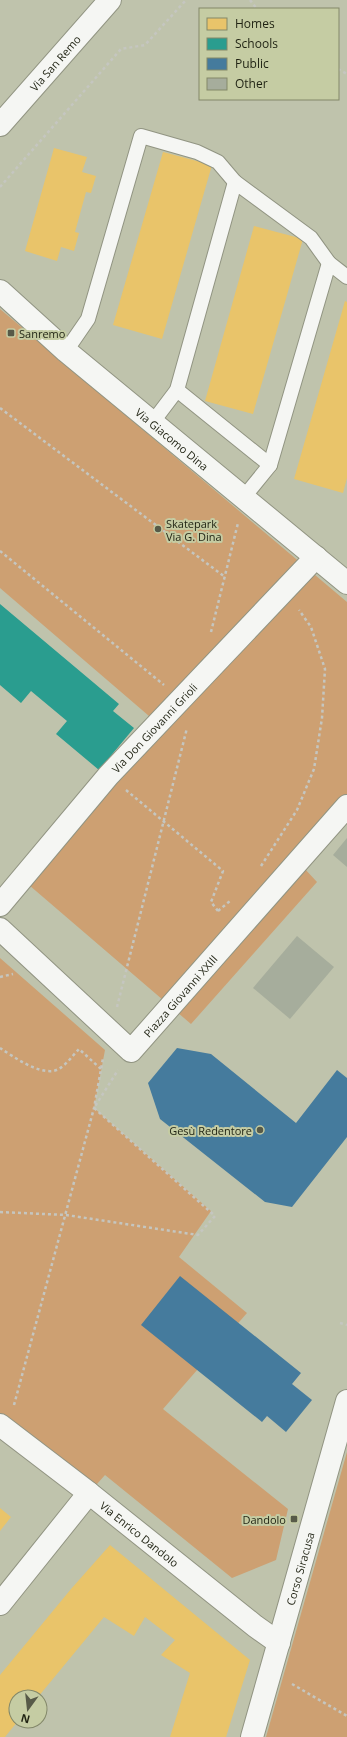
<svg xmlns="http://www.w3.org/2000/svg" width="347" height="1737" font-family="'Open Sans',sans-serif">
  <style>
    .green { fill: #cda072 }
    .homes { fill: #e9c46a }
    .schools { fill: #2a9d8f }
    .public { fill: #457b9d }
    .building { fill: #a6ad9c }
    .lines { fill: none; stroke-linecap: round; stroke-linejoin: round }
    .lane-casing { stroke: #919482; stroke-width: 16 }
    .street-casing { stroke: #919482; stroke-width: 24 }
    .secondary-casing { stroke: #919482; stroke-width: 24 }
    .path { stroke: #c5c6c0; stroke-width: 2.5; stroke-dasharray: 3 3; stroke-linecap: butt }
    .lane { stroke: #f5f6f3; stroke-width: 14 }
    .street { stroke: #f5f6f3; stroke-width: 22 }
    .secondary { stroke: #f5f6f3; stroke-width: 22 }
    .poi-dot { fill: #575a48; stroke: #c5cca3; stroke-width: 1.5 }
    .labels { text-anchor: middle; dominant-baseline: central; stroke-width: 4; stroke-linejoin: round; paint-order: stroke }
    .street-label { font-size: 11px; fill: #1f2212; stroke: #c5cca3 }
    .poi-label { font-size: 11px; fill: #1f2212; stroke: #c5cca3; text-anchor: start }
  </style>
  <rect width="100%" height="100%" fill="#bfc3ac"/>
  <g class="green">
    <polygon points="0,309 347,602 347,818 304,868 317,882 191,1024 22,879 149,716 0,588"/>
    <polygon points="0,958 105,1050 94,1108 211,1211 179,1257 247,1313 163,1409 288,1509 276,1560 232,1578 105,1475 89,1493 0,1425"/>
    <polygon points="347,1452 347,1737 266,1737"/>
  </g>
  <g class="homes">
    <polygon points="54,148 87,157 82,172 96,176 91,193 86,192 75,232 79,233 74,251 61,247 57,261 25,251"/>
    <polygon points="163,152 212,165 162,339 113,325"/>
    <polygon points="254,226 303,239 253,414 205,401"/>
    <polygon points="345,301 347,302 347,478 343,493 294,479"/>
    <polygon points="0,1508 11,1517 0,1531"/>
    <polygon points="110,1545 250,1660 226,1737 170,1737 190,1673 161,1655 175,1640 145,1617 134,1636 104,1617 38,1697 16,1697 16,1721 18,1721 5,1737 0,1737 0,1675 71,1589"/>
  </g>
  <polygon class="schools" points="0,604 119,704 113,711 134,728 99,770 56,734 67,721 31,691 21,703 0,685"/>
  <g class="public">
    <polygon points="177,1048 211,1054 296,1123 337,1070 347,1078 347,1137 292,1207 265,1202 160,1119 148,1083"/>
    <polygon points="180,1276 301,1373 292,1384 312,1400 286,1432 267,1416 262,1422 141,1325"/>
  </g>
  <g class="building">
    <polygon points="347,838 347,867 333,855"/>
    <polygon points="297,936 334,967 290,1019 253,988"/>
  </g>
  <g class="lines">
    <g class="lane-casing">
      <g id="lane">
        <polyline points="66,351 88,319 141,136 197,152 218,162 235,182"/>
        <polyline points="177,390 270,465"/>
        <polyline points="152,423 177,390 235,182 311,238 329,263"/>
        <polyline points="244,497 270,465 329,263 347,277"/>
      </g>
    </g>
    <g class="street-casing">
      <g id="street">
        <path id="s1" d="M0,125L110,0"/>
        <path id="s2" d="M0,291L66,351L347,583"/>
        <path id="s3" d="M0,905L108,776L316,557"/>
        <path id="s4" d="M0,929L131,1051L347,806"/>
        <path id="s5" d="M0,1425L89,1493L255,1626L279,1643"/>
        <polyline points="0,1604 89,1493"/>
      </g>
    </g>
    <g class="secondary-casing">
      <g id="secondary">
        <path id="s6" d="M252,1737L347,1401"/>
      </g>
    </g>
    <g class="path">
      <polyline points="250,0 257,9"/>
      <polyline points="338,69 347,74"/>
      <polyline points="0,187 121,49 145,45 186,0"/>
      <polyline points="0,408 225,577"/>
      <polyline points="0,551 164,685"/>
      <polyline points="211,632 238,523"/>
      <polyline points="126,790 223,871 211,902 218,911"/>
      <polyline points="261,866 297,810 314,769 322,718 325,669 311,627 299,610"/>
      <polyline points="218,911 230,901"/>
      <polyline points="0,977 13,974"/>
      <polyline points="117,1007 187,728"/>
      <path d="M0,1048C14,1057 36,1073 53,1071C64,1069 72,1056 79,1049L101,1069"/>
      <polyline points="0,1212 66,1215 198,1235 215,1216 94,1108 118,1070"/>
      <polyline points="340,1323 347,1325"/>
      <polyline points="14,1405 94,1108 103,1058"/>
      <polyline points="292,1684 347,1716"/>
    </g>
    <use href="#lane" class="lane"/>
    <use href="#street" class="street"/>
    <use href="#secondary" class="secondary"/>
  </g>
  <g class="poi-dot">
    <rect x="7" y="329" width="8" height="8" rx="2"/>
    <circle cx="158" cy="529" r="4"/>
    <circle cx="260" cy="1130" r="4"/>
    <rect x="290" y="1515" width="8" height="8" rx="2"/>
  </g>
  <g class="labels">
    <g class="street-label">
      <text stroke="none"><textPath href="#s1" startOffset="83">Via San Remo</textPath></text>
      <text stroke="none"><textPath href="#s2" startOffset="227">Via Giacomo Dina</textPath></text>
      <text stroke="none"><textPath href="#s3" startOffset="235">Via Don Giovanni Grioli</textPath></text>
      <text stroke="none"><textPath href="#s4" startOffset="253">Piazza Giovanni XXIII</textPath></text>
      <text stroke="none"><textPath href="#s5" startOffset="177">Via Enrico Dandolo</textPath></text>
      <text stroke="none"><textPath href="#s6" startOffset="175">Corso Siracusa</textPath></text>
    </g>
    <g class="poi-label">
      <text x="19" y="333">Sanremo</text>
      <text x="166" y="523">Skatepark<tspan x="166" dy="13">Via G. Dina</tspan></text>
      <text x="252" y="1130" text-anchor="end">Gesù Redentore</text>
      <text x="286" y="1519" text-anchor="end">Dandolo</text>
    </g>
  </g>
  <rect x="199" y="8" width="140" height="92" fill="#c5cca3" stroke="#838869"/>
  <rect x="207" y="18" width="20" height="12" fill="#e9c46a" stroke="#838869"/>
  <text x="235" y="28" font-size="12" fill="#1f2212">Homes</text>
  <rect x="207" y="38" width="20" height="12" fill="#2a9d8f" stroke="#838869"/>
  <text x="235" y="48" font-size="12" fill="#1f2212">Schools</text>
  <rect x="207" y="58" width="20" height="12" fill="#457b9d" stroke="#838869"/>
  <text x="235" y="68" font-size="12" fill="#1f2212">Public</text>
  <rect x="207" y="78" width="20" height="12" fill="#a6ad9c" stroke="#838869"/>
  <text x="235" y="88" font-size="12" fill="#1f2212">Other</text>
  <g transform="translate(28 1709) rotate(195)"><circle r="19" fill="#c5cca3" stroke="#838869"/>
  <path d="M0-3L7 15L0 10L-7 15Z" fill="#575a48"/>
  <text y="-6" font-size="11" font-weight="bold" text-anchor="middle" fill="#1f2212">N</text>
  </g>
</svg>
